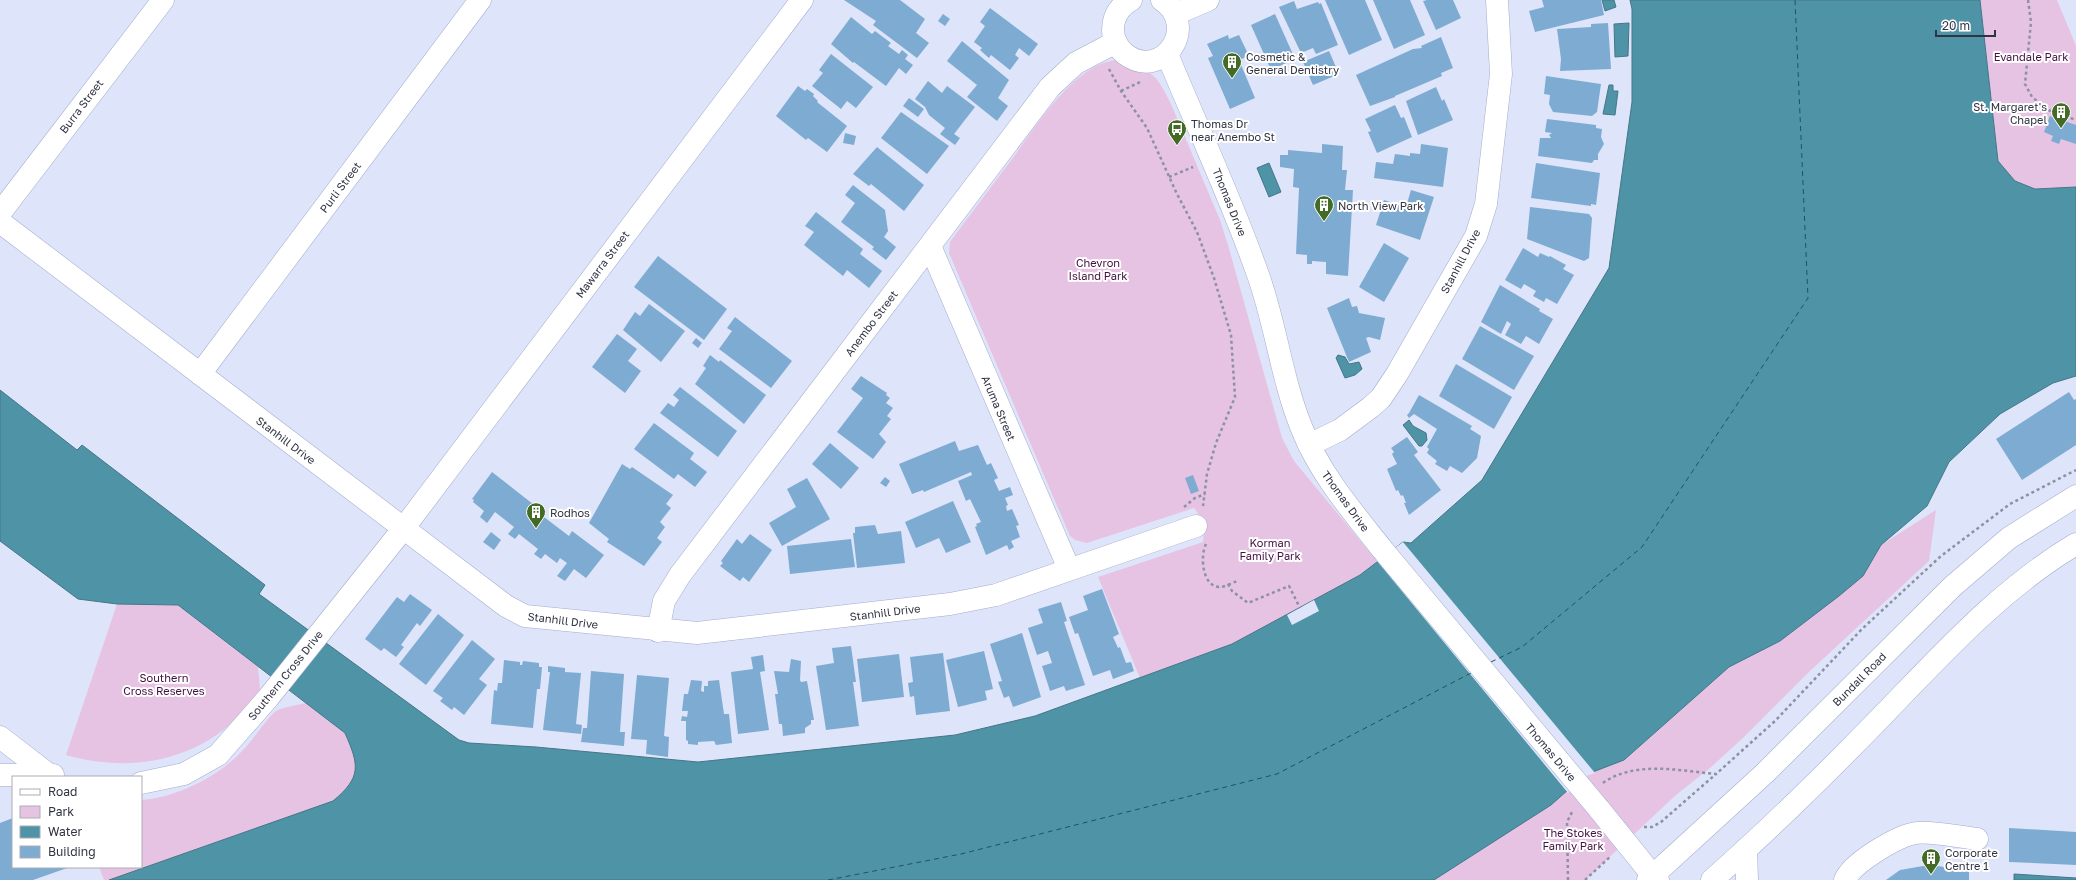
<svg xmlns="http://www.w3.org/2000/svg" width="2076" height="880" font-family="'Golos Text',sans-serif">
  <style>
    .green { fill: #e7c3e3 }
    .water { fill: #4e93a6; stroke: #457688 }
    .pier { fill: #dee4f9 }
    .lines { fill: none; stroke-linecap: round; stroke-linejoin: round }
    .ferry { stroke: #1b5563; stroke-width: 1; stroke-dasharray: 5 4; stroke-linecap: butt }
    .building { fill: #7eabd2 }
    .minor-casing { stroke: #a4accd; stroke-width: 23 }
    .major-casing { stroke: #a4accd; stroke-width: 23 }
    .path { stroke: #8c91a3; stroke-width: 2.5; stroke-dasharray: 3 3; stroke-linecap: butt }
    .minor { stroke: #fff; stroke-width: 22 }
    .major { stroke: #fff; stroke-width: 22 }
    .major-bridge-casing { stroke: #a4accd; stroke-width: 23; stroke-linecap: butt }
    .major-bridge { stroke: #fff; stroke-width: 22 }
    .labels { text-anchor: middle; dominant-baseline: central; stroke-width: 4; stroke-linejoin: round; paint-order: stroke }
    .poi-label { font-size: 11px; fill: #303341; stroke: #fff; text-anchor: start }
    .park-label { font-size: 11px; fill: #440f42; stroke: #fff }
    .street-label { font-size: 11px; fill: #303341; stroke: #fff }
  </style>
  <rect width="100%" height="100%" fill="#dee4f9"/>
  <g class="green">
    <polygon points="1980,0 2057,0 2076,46 2076,187 2035,189 2015,181 1998,161"/>
    <path d="M1119,60C1152,72 1155,71 1171,104L1220,220L1228,245L1282,438L1294,461L1377,561L1360,575L1232,644L1140,678L1098,577L1203,542C1205,528 1202,518 1194,508L1087,543L1075,540L1070,536L949,253L950,242L958,231C975,208 992,186 1009,163C1034,131 1074,61 1119,60Z"/>
    <polygon points="1936,510 1929,561 1811,670 1744,737 1710,768 1676,795 1585,880 1434,880 1551,805 1585,775 1624,760 1729,667 1780,641 1863,576 1881,545"/>
    <path d="M117,604L177,605L258,667L260,689C255,697 249,706 242,713C196,762 129,773 66,755Z"/>
    <path d="M306,703L345,733L354,753L356,770L348,789L333,802L109,880H104L99,867H141V800C177,798 221,775 244,749C253,740 267,718 276,711C284,707 298,705 306,703Z"/>
  </g>
  <g class="water">
    <polygon points="1602,0 1614,0 1616,7 1605,11"/>
    <path d="M1630,0H1980L1998,161L2015,181L2035,189L2076,187V376L2053,383L2000,414L1949,462L1927,506L1881,545L1863,576L1839,596L1780,641L1729,667L1624,760L1585,775L1551,805L1434,880H109L333,801C362,777 359,765 345,733L178,605L117,604L78,599L0,541V390L77,450L82,445L265,585L259,594L459,740L469,743L536,747L698,762L955,735L1035,716L1232,644L1360,575L1403,542L1411,543L1482,480L1609,268L1632,102V9Z"/>
    <polygon points="1629,23 1628,56 1615,57 1614,24"/>
    <polygon points="1609,85 1613,85 1613,91 1618,91 1615,115 1603,114"/>
    <polygon points="1269,163 1281,192 1269,197 1257,168"/>
    <polygon points="1338,355 1345,357 1349,364 1359,362 1362,369 1355,375 1345,378 1336,358"/>
    <polygon points="1409,420 1413,426 1426,433 1427,440 1422,446 1419,446 1403,425"/>
    <polygon points="2014,874 2076,878 2076,880 2014,880"/>
  </g>
  <g class="pier">
    <polygon points="1403,542 1595,773 1586,776 1568,793 1377,561"/>
    <polygon points="1314,600 1319,611 1292,625 1287,615"/>
  </g>
  <g class="lines">
    <g class="ferry">
      <polyline points="1491,662 1522,647 1642,547 1808,298 1795,0"/>
      <polyline points="828,880 961,854 1277,774 1471,673"/>
    </g>
  </g>
  <g class="building">
    <polygon points="844,0 900,0 925,19 916,33 929,43 917,58 873,25 876,21"/>
    <polygon points="1325,0 1365,0 1382,40 1349,55"/>
    <polygon points="1373,0 1410,0 1425,35 1394,49"/>
    <polygon points="1427,0 1453,0 1461,18 1436,30 1423,1"/>
    <polygon points="1542,0 1601,0 1604,15 1535,32 1529,11 1544,7"/>
    <polygon points="1294,1 1297,9 1318,2 1319,4 1321,3 1338,45 1316,54 1313,48 1301,53 1279,7"/>
    <polygon points="990,8 1038,44 1029,56 1019,48 1015,55 1019,58 1010,70 991,55 989,58 980,50 982,48 974,42 985,26 980,22"/>
    <polygon points="943,14 950,19 945,26 938,21"/>
    <polygon points="1275,14 1295,59 1271,70 1251,25"/>
    <polygon points="851,17 872,34 875,31 891,43 888,46 899,54 902,50 908,55 905,59 913,65 906,74 899,68 886,86 854,62 853,63 831,44"/>
    <polygon points="1608,23 1611,69 1560,71 1561,59 1557,29 1591,27 1591,24"/>
    <polygon points="1228,35 1229,39 1239,35 1249,56 1239,60 1255,98 1230,109 1208,58 1213,56 1207,44"/>
    <polygon points="1441,37 1453,68 1441,73 1442,76 1395,96 1395,97 1370,106 1356,75 1413,49 1422,48 1421,46"/>
    <polygon points="962,41 1009,80 998,98 1008,106 997,121 967,97 977,85 947,61"/>
    <polygon points="1329,51 1339,74 1313,85 1303,62"/>
    <polygon points="831,54 873,87 856,108 847,101 841,109 812,86 823,73 819,70"/>
    <polygon points="1546,76 1601,84 1597,112 1592,116 1553,112 1549,104 1550,95 1544,94"/>
    <polygon points="928,81 942,93 947,86 975,107 954,134 960,138 955,145 940,134 945,128 929,115 925,107 915,99"/>
    <polygon points="798,86 805,91 807,89 814,94 813,96 818,101 817,102 847,126 827,152 808,138 806,140 776,116"/>
    <polygon points="1436,87 1442,101 1444,99 1453,120 1418,135 1406,101"/>
    <polygon points="909,98 924,109 918,117 903,106"/>
    <polygon points="1395,105 1401,118 1404,117 1412,137 1377,153 1368,132 1371,131 1365,119"/>
    <polygon points="901,112 949,146 927,174 881,138"/>
    <polygon points="2050,116 2076,125 2076,144 2061,139 2059,144 2051,141 2053,136 2044,132"/>
    <polygon points="1547,119 1596,125 1596,128 1602,129 1601,137 1604,144 1598,154 1598,160 1594,160 1592,163 1538,156 1540,138 1551,138 1549,135 1552,133 1545,132"/>
    <polygon points="845,133 856,136 854,145 843,143"/>
    <polygon points="1322,144 1343,146 1342,170 1347,170 1345,190 1353,190 1348,276 1326,274 1326,262 1312,261 1312,264 1307,264 1307,255 1296,254 1299,188 1293,187 1294,169 1280,167 1280,155 1288,155 1288,150 1322,153"/>
    <polygon points="1421,144 1448,148 1443,187 1374,178 1376,162 1393,164 1395,154 1410,156 1410,153 1420,154"/>
    <polygon points="877,147 924,185 904,211 871,184 869,186 853,174"/>
    <polygon points="1536,163 1600,173 1596,205 1591,204 1591,206 1531,198"/>
    <polygon points="853,185 885,210 888,231 884,237 896,247 886,260 872,249 874,247 841,222 855,203 845,195"/>
    <polygon points="1411,190 1434,197 1420,240 1376,225 1384,200 1406,207"/>
    <polygon points="1530,207 1589,214 1592,218 1589,258 1584,261 1527,239"/>
    <polygon points="816,212 863,249 860,254 882,271 869,288 847,270 843,276 804,245 814,232 805,226"/>
    <polygon points="1384,243 1409,258 1384,302 1359,287"/>
    <polygon points="1523,248 1538,257 1540,253 1549,257 1550,256 1566,265 1563,269 1574,275 1557,304 1546,298 1544,302 1533,296 1536,291 1524,284 1521,289 1505,280"/>
    <polygon points="658,256 727,309 704,340 634,287"/>
    <polygon points="1500,285 1540,309 1539,311 1553,319 1539,344 1526,336 1521,344 1505,335 1511,324 1507,321 1501,334 1481,322"/>
    <polygon points="1349,298 1352,307 1357,306 1359,313 1385,318 1380,340 1369,337 1366,338 1371,352 1349,362 1327,308"/>
    <polygon points="649,304 685,331 661,362 623,330 635,312 640,316"/>
    <polygon points="735,317 792,361 771,388 719,349 732,331 727,328"/>
    <polygon points="1480,326 1534,356 1514,390 1462,359"/>
    <polygon points="617,334 637,349 628,361 641,371 625,393 592,367"/>
    <polygon points="696,338 702,343 698,348 692,343"/>
    <polygon points="710,355 719,362 720,360 766,395 744,424 695,384 706,368 703,366"/>
    <polygon points="1456,364 1512,397 1494,429 1439,396"/>
    <polygon points="861,376 887,393 886,395 890,398 886,403 893,408 887,416 891,419 879,434 886,442 873,459 837,432 863,398 851,389"/>
    <polygon points="680,387 737,431 718,457 660,413 668,403 674,407 676,404 679,400 673,395"/>
    <polygon points="2069,392 2074,400 2076,399 2076,445 2022,480 1996,439"/>
    <polygon points="1419,395 1472,426 1470,429 1481,436 1477,458 1462,473 1450,466 1447,471 1435,464 1437,461 1427,453 1429,449 1427,447 1437,429 1414,414 1409,418 1407,415 1409,413"/>
    <polygon points="654,423 694,453 690,459 707,472 695,487 678,474 674,479 634,449"/>
    <polygon points="1407,437 1418,452 1414,455 1441,490 1409,515 1404,503 1406,503 1403,495 1401,496 1398,490 1396,491 1387,469 1397,464 1392,454 1394,452 1391,448"/>
    <polygon points="955,441 959,451 978,445 987,465 991,463 998,478 994,480 999,491 1010,487 1013,495 1005,498 1008,505 1006,506 1007,511 1012,509 1019,525 1016,526 1020,537 1011,541 1014,547 1009,550 1007,545 986,555 975,527 977,526 976,524 981,522 970,499 966,501 958,481 972,475 971,472 924,492 923,490 912,494 899,464"/>
    <polygon points="830,443 859,468 841,489 812,464"/>
    <polygon points="622,464 630,469 632,467 673,495 666,504 671,508 660,522 665,527 657,538 662,542 644,566 607,542 609,539 589,523"/>
    <polygon points="492,472 538,508 536,511 569,536 572,531 604,555 586,578 574,569 565,581 557,576 567,563 560,558 557,563 545,554 541,559 534,554 538,549 519,534 515,539 508,534 514,527 495,512 487,523 480,517 484,511 473,502 474,500 472,499"/>
    <polygon points="1193,475 1199,491 1191,494 1185,478"/>
    <polygon points="885,477 890,481 886,487 880,483"/>
    <polygon points="807,478 830,519 782,546 769,523 796,507 787,489"/>
    <polygon points="953,501 971,542 946,553 939,538 916,548 905,522"/>
    <polygon points="875,525 878,534 901,531 905,563 857,568 853,533 855,533 855,527"/>
    <polygon points="491,532 501,540 494,550 483,542"/>
    <polygon points="750,534 772,550 749,582 743,577 740,581 720,566 723,563 721,561 737,539 742,544"/>
    <polygon points="851,539 855,567 790,574 787,546"/>
    <polygon points="1102,589 1119,634 1113,637 1118,648 1120,647 1126,663 1131,662 1134,671 1113,679 1110,670 1093,676 1078,633 1075,634 1069,617 1088,610 1083,596"/>
    <polygon points="410,594 432,610 420,626 417,623 401,645 404,647 396,657 384,648 381,651 365,639 397,597 404,602"/>
    <polygon points="1061,602 1067,621 1064,622 1085,685 1066,691 1064,686 1050,691 1042,666 1052,663 1048,651 1037,655 1028,628 1043,623 1038,609"/>
    <polygon points="438,614 464,635 426,685 399,664"/>
    <polygon points="1022,633 1041,697 1013,707 1009,696 1004,698 998,682 1002,681 990,644"/>
    <polygon points="472,640 495,659 479,679 487,685 464,715 454,707 452,710 440,701 443,698 433,691"/>
    <polygon points="851,646 856,682 853,682 859,726 826,730 816,666 834,663 832,648"/>
    <polygon points="984,651 993,689 985,691 987,700 958,707 946,660"/>
    <polygon points="943,653 950,711 916,715 914,696 910,697 908,683 913,682 910,657"/>
    <polygon points="899,654 904,697 862,702 857,659"/>
    <polygon points="763,655 765,671 760,672 769,730 738,734 731,672 753,669 751,657"/>
    <polygon points="791,659 801,661 800,680 801,682 807,681 814,720 811,720 811,724 805,728 805,733 783,736 782,724 779,724 775,694 778,694 774,671 789,672"/>
    <polygon points="504,660 520,662 520,665 522,665 523,661 539,663 539,667 542,667 540,689 537,689 533,728 491,724 494,690 497,691 498,683 502,683"/>
    <polygon points="548,666 565,668 565,672 581,673 576,724 582,725 581,734 543,730 550,672 548,672"/>
    <polygon points="591,671 624,674 620,732 625,732 624,746 581,742 583,728 587,728"/>
    <polygon points="637,675 669,678 664,736 669,737 668,757 646,754 647,740 631,739"/>
    <polygon points="691,680 702,681 701,691 704,692 704,686 708,686 708,681 719,680 724,714 729,714 732,743 716,745 714,741 698,742 698,745 688,744 688,741 686,740 686,721 681,721 682,716 687,717 688,711 682,711 684,694 688,694"/>
    <polygon points="13,818 13,867 70,867 33,880 0,880 0,823"/>
    <polygon points="2009,828 2076,832 2076,865 2009,862"/>
    <polygon points="1929,865 1969,870 1969,880 1886,880 1900,870"/>
  </g>
  <g class="lines">
    <g class="minor-casing">
      <g id="minor">
        <polyline points="1175,14 1208,0"/>
        <polyline points="0,213 163,0"/>
        <polyline points="0,222 506,606 525,616 697,633 950,604 996,595 1196,526"/>
        <polyline points="930,246 1069,569"/>
        <polyline points="200,374 480,0"/>
        <polyline points="1309,445 1340,430 1371,407 1381,398 1397,374 1476,236 1486,204 1501,74 1497,0"/>
        <polyline points="658,631 664,601 680,575 1050,87 1076,63 1116,42"/>
        <polyline points="0,737 48,774"/>
        <polyline points="0,775 53,775"/>
        <polyline points="141,783 184,774 218,755 268,698 403,529 802,0"/>
        <path d="M1845,880C1852,863 1897,836 1916,833C1928,831 1963,837 1977,839"/>
      </g>
    </g>
    <g class="major-casing">
      <g id="major">
        <path d="M1131,0C1120,6 1113,16 1113,30C1113,39 1118,48 1125,54C1163,82 1200,26 1162,0"/>
        <path d="M1167,54C1197,127 1231,198 1257,272C1276,323 1281,378 1302,429C1320,474 1352,511 1382,549"/>
        <polyline points="1599,809 1653,876 1658,880"/>
        <polyline points="1746,849 1747,880"/>
        <polyline points="1648,880 1765,773 1953,586 2009,538 2076,496"/>
        <path d="M1712,880C1772,827 1830,770 1886,712C1945,651 2002,588 2076,544"/>
      </g>
    </g>
    <g class="path">
      <polyline points="2028,0 2031,22 2025,84 2032,97 2048,110 2076,120"/>
      <polyline points="1109,69 1121,91 1147,128 1177,194 1197,232 1214,278 1231,335 1235,397 1216,443 1207,474 1203,506"/>
      <polyline points="1121,91 1140,82"/>
      <polyline points="1169,177 1193,167"/>
      <polyline points="1184,507 1195,498 1205,494"/>
      <path d="M1206,544C1200,556 1202,586 1219,587C1225,587 1232,583 1237,581"/>
      <polyline points="1228,584 1232,591 1248,603 1289,586 1300,608"/>
      <path d="M1603,783C1635,760 1681,771 1716,774L1775,721L1862,629L1941,556L2010,504L2076,470"/>
      <polyline points="1644,827 1652,827 1661,822 1716,774"/>
      <polyline points="1568,880 1567,822 1573,810"/>
      <polyline points="1585,880 1611,856"/>
    </g>
    <use href="#minor" class="minor"/>
    <use href="#major" class="major"/>
    <g class="major-bridge-casing">
      <polyline id="major-bridge" points="1382,549 1599,809"/>
    </g>
    <use href="#major-bridge" class="major-bridge"/>
  </g>
  <defs>
    <g id="building-pin" transform="scale(1)"><path d="M0 17L-7.5 6A9.5 9.5 0 1 1 7.5 6Z" fill="#436b26" stroke="#fff"/><path d="M-4-6H4V6H1V3H-1V6H-4ZM-2.5-4.3h1.7v1.8h-1.7ZM.8-4.3h1.7v1.8H.8ZM-2.5-1h1.7V.8h-1.7ZM.8-1h1.7V.8H.8Z" fill="#fff"/></g>
    <g id="bus-pin" transform="scale(1)"><path d="M0 17L-7.5 6A9.5 9.5 0 1 1 7.5 6Z" fill="#436b26" stroke="#fff"/><path d="M-5-6H5V4H4V6H2V4H-2V6H-4V4H-5ZM-3.5-4V0h7V-4ZM-3.5 1.2v1.5H-2V1.2ZM2 1.2v1.5H3.5V1.2Z" fill="#fff"/></g>
  </defs>
  <g fill-rule="evenodd">
    <use href="#building-pin" x="1232" y="62"/>
    <use href="#building-pin" x="2061" y="112"/>
    <use href="#bus-pin" x="1177" y="129"/>
    <use href="#building-pin" x="1324" y="205"/>
    <use href="#building-pin" x="536" y="512"/>
    <use href="#building-pin" x="1931" y="858"/>
  </g>
  <g class="labels">
    <g class="poi-label">
      <text x="1246" y="56">Cosmetic &amp;<tspan x="1246" dy="13">General Dentistry</tspan></text>
      <text x="2047" y="106" text-anchor="end">St. Margaret's<tspan x="2047" dy="13">Chapel</tspan></text>
      <text x="1191" y="123">Thomas Dr<tspan x="1191" dy="13">near Anembo St</tspan></text>
      <text x="1338" y="205">North View Park</text>
      <text x="550" y="512">Rodhos</text>
      <text x="1945" y="852">Corporate<tspan x="1945" dy="13">Centre 1</tspan></text>
    </g>
    <g class="park-label">
      <text x="2031" y="56">Evandale Park</text>
      <text x="1098" y="262">Chevron<tspan x="1098" dy="13">Island Park</tspan></text>
      <text x="1270" y="542">Korman<tspan x="1270" dy="13">Family Park</tspan></text>
      <text x="164" y="677">Southern<tspan x="164" dy="13">Cross Reserves</tspan></text>
      <text x="1573" y="832">The Stokes<tspan x="1573" dy="13">Family Park</tspan></text>
    </g>
    <g class="street-label">
      <text transform="translate(81 106) rotate(-53)">Burra Street</text>
      <text transform="translate(340 187) rotate(-53)">Purli Street</text>
      <text transform="translate(1230 202) rotate(68)">Thomas Drive</text>
      <text transform="translate(1460 261) rotate(-62)">Stanhill Drive</text>
      <text transform="translate(602 264) rotate(-53)">Mawarra Street</text>
      <text transform="translate(871 323) rotate(-53)">Anembo Street</text>
      <text transform="translate(999 408) rotate(67)">Aruma Street</text>
      <text transform="translate(286 440) rotate(37)">Stanhill Drive</text>
      <text transform="translate(1346 501) rotate(54)">Thomas Drive</text>
      <text transform="translate(885 612) rotate(-7)">Stanhill Drive</text>
      <text transform="translate(563 620) rotate(7)">Stanhill Drive</text>
      <text transform="translate(285 675) rotate(-51)">Southern Cross Drive</text>
      <text transform="translate(1859 679) rotate(-45)">Bundall Road</text>
      <text transform="translate(1551 752) rotate(50)">Thomas Drive</text>
    </g>
  </g>
  <rect x="12" y="776" width="130" height="92" fill="#ffffff" stroke="#acadb3"/>
  <rect x="20" y="789" width="20" height="6" fill="#ffffff" stroke="#acadb3"/>
  <text x="48" y="796" font-size="12" fill="#303341">Road</text>
  <rect x="20" y="806" width="20" height="12" fill="#e7c3e3" stroke="#acadb3"/>
  <text x="48" y="816" font-size="12" fill="#303341">Park</text>
  <rect x="20" y="826" width="20" height="12" fill="#4e93a6" stroke="#acadb3"/>
  <text x="48" y="836" font-size="12" fill="#303341">Water</text>
  <rect x="20" y="846" width="20" height="12" fill="#7eabd2" stroke="#acadb3"/>
  <text x="48" y="856" font-size="12" fill="#303341">Building</text>
  <path d="M1936 30v6h59v-6" fill="none" stroke="#303341" stroke-width="2"/>
  <text x="1942" y="30" font-size="12" fill="#303341" stroke="#ffffff" stroke-width="3" paint-order="stroke">20 m</text>
</svg>
